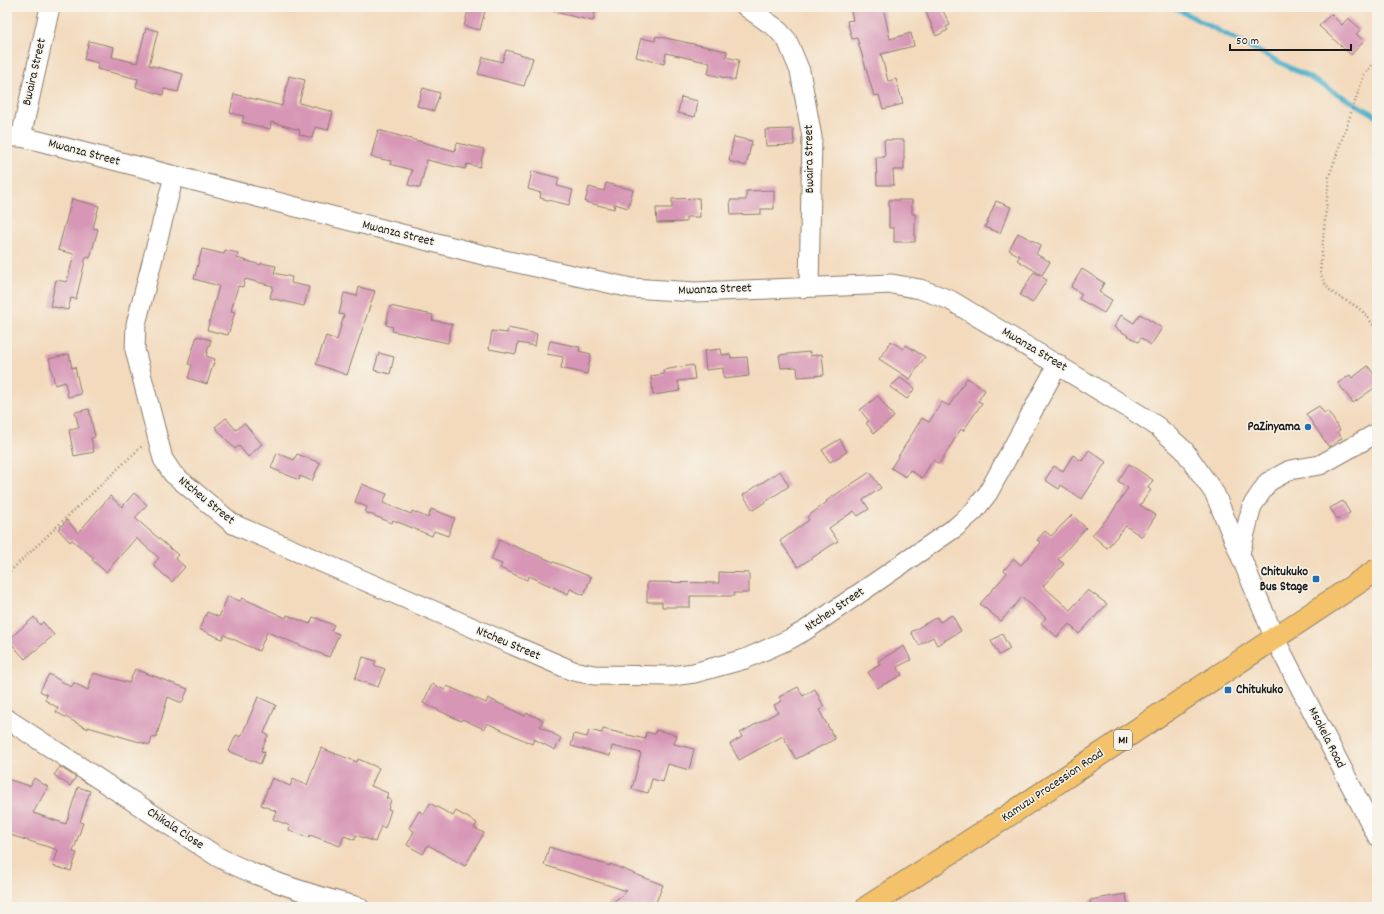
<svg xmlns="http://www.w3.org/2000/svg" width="1384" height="914" font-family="Dekko,sans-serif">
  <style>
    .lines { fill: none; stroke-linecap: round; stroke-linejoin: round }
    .stream { stroke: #4aaec9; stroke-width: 5 }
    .building { fill: #d796b6 }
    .minor-casing { stroke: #887b6c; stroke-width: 21 }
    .highway-casing { stroke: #887b6c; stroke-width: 24 }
    .path { stroke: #887b6c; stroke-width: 2.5; stroke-dasharray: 1 3; stroke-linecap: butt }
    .minor { stroke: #fff; stroke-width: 19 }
    .highway { stroke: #f3c26a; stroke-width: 22 }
    .poi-dot { fill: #1f6fb2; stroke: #f7f3e8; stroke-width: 1.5 }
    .labels { text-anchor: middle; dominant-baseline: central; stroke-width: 3; stroke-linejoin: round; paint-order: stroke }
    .shield { fill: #f7f3e8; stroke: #5e5c59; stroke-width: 1 }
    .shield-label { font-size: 12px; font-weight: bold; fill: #1c1c1c }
    .street-label { font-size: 13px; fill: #1c1c1c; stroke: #f7f3e8 }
    .poi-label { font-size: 13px; font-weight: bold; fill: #1c1c1c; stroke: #f7f3e8; text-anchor: end }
  </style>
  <rect width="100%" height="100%" fill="#f7f3e8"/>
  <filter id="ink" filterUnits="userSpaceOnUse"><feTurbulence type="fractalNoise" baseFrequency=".025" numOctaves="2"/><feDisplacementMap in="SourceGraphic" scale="8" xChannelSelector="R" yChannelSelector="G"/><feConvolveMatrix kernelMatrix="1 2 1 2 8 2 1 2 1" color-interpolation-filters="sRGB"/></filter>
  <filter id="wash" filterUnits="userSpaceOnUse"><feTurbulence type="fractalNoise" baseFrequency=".012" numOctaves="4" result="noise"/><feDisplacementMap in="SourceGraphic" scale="16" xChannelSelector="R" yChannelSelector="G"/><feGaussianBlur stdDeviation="0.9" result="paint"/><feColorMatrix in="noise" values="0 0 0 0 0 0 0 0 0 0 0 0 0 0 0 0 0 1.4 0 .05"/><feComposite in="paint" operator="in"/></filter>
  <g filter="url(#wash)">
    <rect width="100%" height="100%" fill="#f3dabd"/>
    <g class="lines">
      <polyline class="stream" points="1173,7 1308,77 1377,116"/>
    </g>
    <g id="blocks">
      <g class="building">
        <polygon points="469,7 486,7 480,30 464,26"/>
        <polygon points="555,7 596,7 593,21 554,12"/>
        <polygon points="850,7 883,7 890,39 911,33 914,46 881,54 888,81 896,79 903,104 883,109 879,95 874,96 857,38 852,39 847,21 853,20"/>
        <polygon points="938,7 941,7 950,25 946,27 948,30 936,36 926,12"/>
        <polygon points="1331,14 1342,25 1348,18 1361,29 1356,34 1364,41 1351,55 1319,26"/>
        <polygon points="146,28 158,31 149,65 183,74 178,92 164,89 163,95 136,87 138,79 97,69 98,63 84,59 89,41 114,47 112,57 137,63"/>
        <polygon points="656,36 727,51 726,57 739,60 735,80 708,74 710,63 666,53 664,64 636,57 641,38 655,41"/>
        <polygon points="506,50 533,58 524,86 478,74 483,57 502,62"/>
        <polygon points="289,76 305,80 299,103 333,112 328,130 315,127 312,138 299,134 300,130 271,122 270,129 242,122 244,116 230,113 234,94 282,106"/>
        <polygon points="423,88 440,93 434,111 417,106"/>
        <polygon points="681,97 698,101 695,117 678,113"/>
        <polygon points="793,129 794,145 766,146 765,130"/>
        <polygon points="378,130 455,151 457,143 484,149 480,167 467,164 465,169 427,160 420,188 408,185 412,170 390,164 391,161 371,157"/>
        <polygon points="734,137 752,141 746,166 729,161"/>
        <polygon points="884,140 904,140 904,170 893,170 894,185 877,185 876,157 885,157"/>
        <polygon points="532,171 559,178 557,186 573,190 569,205 540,198 541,193 528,189"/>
        <polygon points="606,183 633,190 628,208 615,204 614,209 585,202 589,187 604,191"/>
        <polygon points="774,190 774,209 761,209 761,214 731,215 730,200 746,200 746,191"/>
        <polygon points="699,198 700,217 686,217 686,222 657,223 656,208 672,208 672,199"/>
        <polygon points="72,199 99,206 93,228 98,229 90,258 86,257 76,299 71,298 68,310 50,306 56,280 67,282 74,254 58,250"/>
        <polygon points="889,200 912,200 912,214 915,214 915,242 894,242 894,228 889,228"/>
        <polygon points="996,201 1011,207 1000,233 985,227"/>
        <polygon points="1018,233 1041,245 1036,254 1050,262 1042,275 1017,260 1020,256 1009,250"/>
        <polygon points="202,249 224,254 225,250 238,253 237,258 261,265 261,263 276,266 274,273 292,277 291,283 309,287 304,306 270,298 273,286 245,279 243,287 238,286 231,311 235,312 228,335 207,330 219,286 194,279"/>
        <polygon points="1082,269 1104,283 1099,292 1112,300 1104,313 1079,299 1082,294 1071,287"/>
        <polygon points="1034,272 1047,280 1032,303 1020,295"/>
        <polygon points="359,287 375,291 347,375 316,364 326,336 337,340 344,315 339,314 344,293 357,296"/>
        <polygon points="390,306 433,315 432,320 452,324 448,343 392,331 393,327 386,325"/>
        <polygon points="1140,314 1162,328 1151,345 1141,338 1138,342 1114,327 1121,315 1134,323"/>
        <polygon points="508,328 537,334 535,346 518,343 516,354 489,349 492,331 507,333"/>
        <polygon points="197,336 211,340 206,356 215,359 207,384 188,378 192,365 188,364"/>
        <polygon points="550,341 580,347 579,351 591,354 587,374 561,368 563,357 547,354"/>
        <polygon points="891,341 903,349 906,345 925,357 910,379 879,359"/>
        <polygon points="721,349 722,355 730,354 731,358 747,357 749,376 724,379 723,368 706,370 704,351"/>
        <polygon points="810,352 810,356 822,354 824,375 798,377 797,367 781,368 779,355"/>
        <polygon points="379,353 394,357 390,374 374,370"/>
        <polygon points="69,354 72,368 75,367 81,394 68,397 65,382 55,385 49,359"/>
        <polygon points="693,365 695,379 678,381 680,391 653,395 651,376 664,374 663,370"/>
        <polygon points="1368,366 1377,379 1377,386 1353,403 1338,383 1350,375 1352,378"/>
        <polygon points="900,378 915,388 907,399 890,387"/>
        <polygon points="967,378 985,390 978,401 982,403 963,431 961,429 939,464 933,460 922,478 910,470 906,477 891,468 922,418 929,422 942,402 949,406"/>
        <polygon points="878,396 894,417 874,433 866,423 869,421 860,410"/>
        <polygon points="1319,406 1324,413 1328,411 1340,430 1337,432 1342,438 1329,447 1306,414"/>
        <polygon points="89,409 95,437 91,438 94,452 74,456 69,430 79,428 75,412"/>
        <polygon points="226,418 236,430 244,423 262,444 248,457 239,446 235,449 215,427"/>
        <polygon points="840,439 847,452 830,462 822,450"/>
        <polygon points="1089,450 1106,462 1082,499 1061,485 1059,489 1045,480 1054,466 1063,471 1073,455 1082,461"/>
        <polygon points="277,453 294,460 297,454 320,463 312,481 300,476 299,480 271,468"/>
        <polygon points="1129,464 1153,480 1148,488 1151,490 1140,505 1156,515 1142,537 1126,526 1107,548 1092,535 1111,514 1128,488 1118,481"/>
        <polygon points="780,471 789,486 753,510 743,495"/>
        <polygon points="870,472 881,488 863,500 869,509 858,516 854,511 829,528 838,541 798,567 780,541 809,520 807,517 827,502 826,501"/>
        <polygon points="362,484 387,494 383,503 411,514 412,511 428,518 431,509 455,518 448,536 434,531 432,536 393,520 392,523 365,512 367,507 355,502"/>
        <polygon points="134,493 147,505 135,518 178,555 175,558 185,567 172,582 153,565 159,558 136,538 106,572 92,560 94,558 72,540 70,542 58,529 67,520 78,533 110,496 122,507"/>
        <polygon points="1343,501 1350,513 1337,519 1330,508"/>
        <polygon points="1072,515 1086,528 1058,559 1064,564 1043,586 1070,610 1088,590 1107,604 1079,634 1069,624 1057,637 1041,623 1046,618 1022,597 1001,621 980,604 1007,573 1004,570 1014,559 1021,565 1041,543 1037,540 1045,531 1051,536"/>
        <polygon points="499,540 591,577 584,595 570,589 568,594 529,576 527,580 500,568 502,564 491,560"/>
        <polygon points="719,572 749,573 749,593 734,593 734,596 690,596 690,607 662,607 662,602 647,602 647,582 719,583"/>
        <polygon points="228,596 240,601 242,598 286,618 287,615 310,624 313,617 334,625 331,631 339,634 329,657 267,632 259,651 224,635 222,639 199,629 207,612 219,617"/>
        <polygon points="952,615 961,631 937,645 933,637 919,645 911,632 937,617 940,622"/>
        <polygon points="34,617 40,625 43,622 54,635 25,659 8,640"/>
        <polygon points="1002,634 1010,649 999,655 991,641"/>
        <polygon points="904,646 911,660 897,667 902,675 877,688 868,672 880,665 878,661"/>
        <polygon points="363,657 376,661 374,665 385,669 378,687 355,679"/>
        <polygon points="135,669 188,689 182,703 168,697 156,738 152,737 150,745 88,727 88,729 56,712 58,708 45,700 47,695 40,691 49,674 71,687 74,683 88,690 93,673 129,683"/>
        <polygon points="432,684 445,690 447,686 486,703 488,698 525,716 527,713 543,720 540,726 561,738 555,750 534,739 532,744 487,723 484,729 462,719 461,721 423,703"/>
        <polygon points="798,687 803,696 815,689 824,707 819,710 835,739 796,759 783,736 739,760 730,744 742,737 740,733 778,712 774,705 782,701 779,697"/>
        <polygon points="258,697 276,705 264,733 268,735 261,751 265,752 260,764 229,751 236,735 241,737"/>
        <polygon points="603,729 645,739 646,732 655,734 656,730 677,735 674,744 694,749 689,770 668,764 663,782 652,779 648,793 632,789 641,753 612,746 610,756 571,746 574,734 587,737 589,730 602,733"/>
        <polygon points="321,748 357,762 358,759 379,768 371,786 388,793 386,798 391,800 388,809 391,810 385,828 381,826 375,842 356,835 355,840 344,836 340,846 310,835 309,838 289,830 290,826 273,819 276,811 261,805 272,778 290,786 293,779 307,785"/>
        <polygon points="60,767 76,777 70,786 54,775"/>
        <polygon points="34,778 48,787 33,813 66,824 78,787 90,791 80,822 83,823 73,852 77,853 71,871 53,866 58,850 7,834 7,779 30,786"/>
        <polygon points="430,803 453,816 456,811 477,823 474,828 484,833 465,866 428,845 423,854 407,845 414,831 409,828 419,811 424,814"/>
        <polygon points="549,847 610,866 610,864 663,885 654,907 607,907 627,891 544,865"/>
        <polygon points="1126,894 1128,907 1091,907 1090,900"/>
      </g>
    </g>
  </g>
  <g filter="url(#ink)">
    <use href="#blocks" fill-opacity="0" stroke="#887b6c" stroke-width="1"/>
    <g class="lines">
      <g class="minor-casing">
        <g id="minor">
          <polyline points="746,7 776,28 787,40 800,71 812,137 809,286"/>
          <polyline points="7,137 21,137 39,141 495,258 631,288 695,292 892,284 920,289 950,300 1140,415 1158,427 1184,450 1215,494 1275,639 1377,836"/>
          <polyline points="21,137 50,7"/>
          <polyline points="174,176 136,324 135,350 163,459 173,474 233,524 573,671 594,675 672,676 694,673 745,659 790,639 806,630 956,527 974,511 988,493 1058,364"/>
          <polyline points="1240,553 1252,506 1268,482 1290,470 1320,465 1377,433"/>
          <path d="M7,719L218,857C262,880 311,895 359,907"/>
        </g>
      </g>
      <g class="highway-casing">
        <polyline id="highway" points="867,907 991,827 1377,570"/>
      </g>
      <g class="path">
        <path d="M1377,59L1364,75L1329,177L1320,272C1330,302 1346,295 1364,313C1369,318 1373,325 1377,331"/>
        <polyline points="7,574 142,446"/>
      </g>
      <use href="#minor" class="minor"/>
      <use href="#highway" class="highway"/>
    </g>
  </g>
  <g class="poi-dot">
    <circle cx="1308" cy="427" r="4"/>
    <rect x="1312" y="575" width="8" height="8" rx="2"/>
    <rect x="1224" y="686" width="8" height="8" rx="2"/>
  </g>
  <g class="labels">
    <rect class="shield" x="1114" y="730" width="18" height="20" rx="3"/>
    <g class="shield-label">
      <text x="1123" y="740">M1</text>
    </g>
    <g class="street-label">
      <text transform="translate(35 72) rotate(-77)">Bwaira Street</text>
      <text transform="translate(84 153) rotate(15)">Mwanza Street</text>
      <text transform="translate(810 159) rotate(-91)">Bwaira Street</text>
      <text transform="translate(398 234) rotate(14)">Mwanza Street</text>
      <text transform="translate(715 290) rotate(-2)">Mwanza Street</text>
      <text transform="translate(1034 350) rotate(31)">Mwanza Street</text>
      <text transform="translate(206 501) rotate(39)">Ntcheu Street</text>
      <text transform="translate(835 610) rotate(-34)">Ntcheu Street</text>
      <text transform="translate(508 644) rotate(23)">Ntcheu Street</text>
      <text transform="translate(1326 738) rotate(63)">Msokela Road</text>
      <text transform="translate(1053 786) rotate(-34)">Kamuzu Procession Road</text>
      <text transform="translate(175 829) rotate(33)">Chikala Close</text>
    </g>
    <g class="poi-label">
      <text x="1300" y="427">PaZinyama</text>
      <text x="1308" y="572">Chitukuko<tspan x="1308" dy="15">Bus Stage</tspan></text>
      <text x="1236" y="690" text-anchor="start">Chitukuko</text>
    </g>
  </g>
  <rect width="1384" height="914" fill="none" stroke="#f7f3e8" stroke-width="24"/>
  <path d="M1230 44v6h121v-6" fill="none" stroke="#1c1c1c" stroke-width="2"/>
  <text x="1236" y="44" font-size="12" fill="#1c1c1c" stroke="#f7f3e8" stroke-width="3" paint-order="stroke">50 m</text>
</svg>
